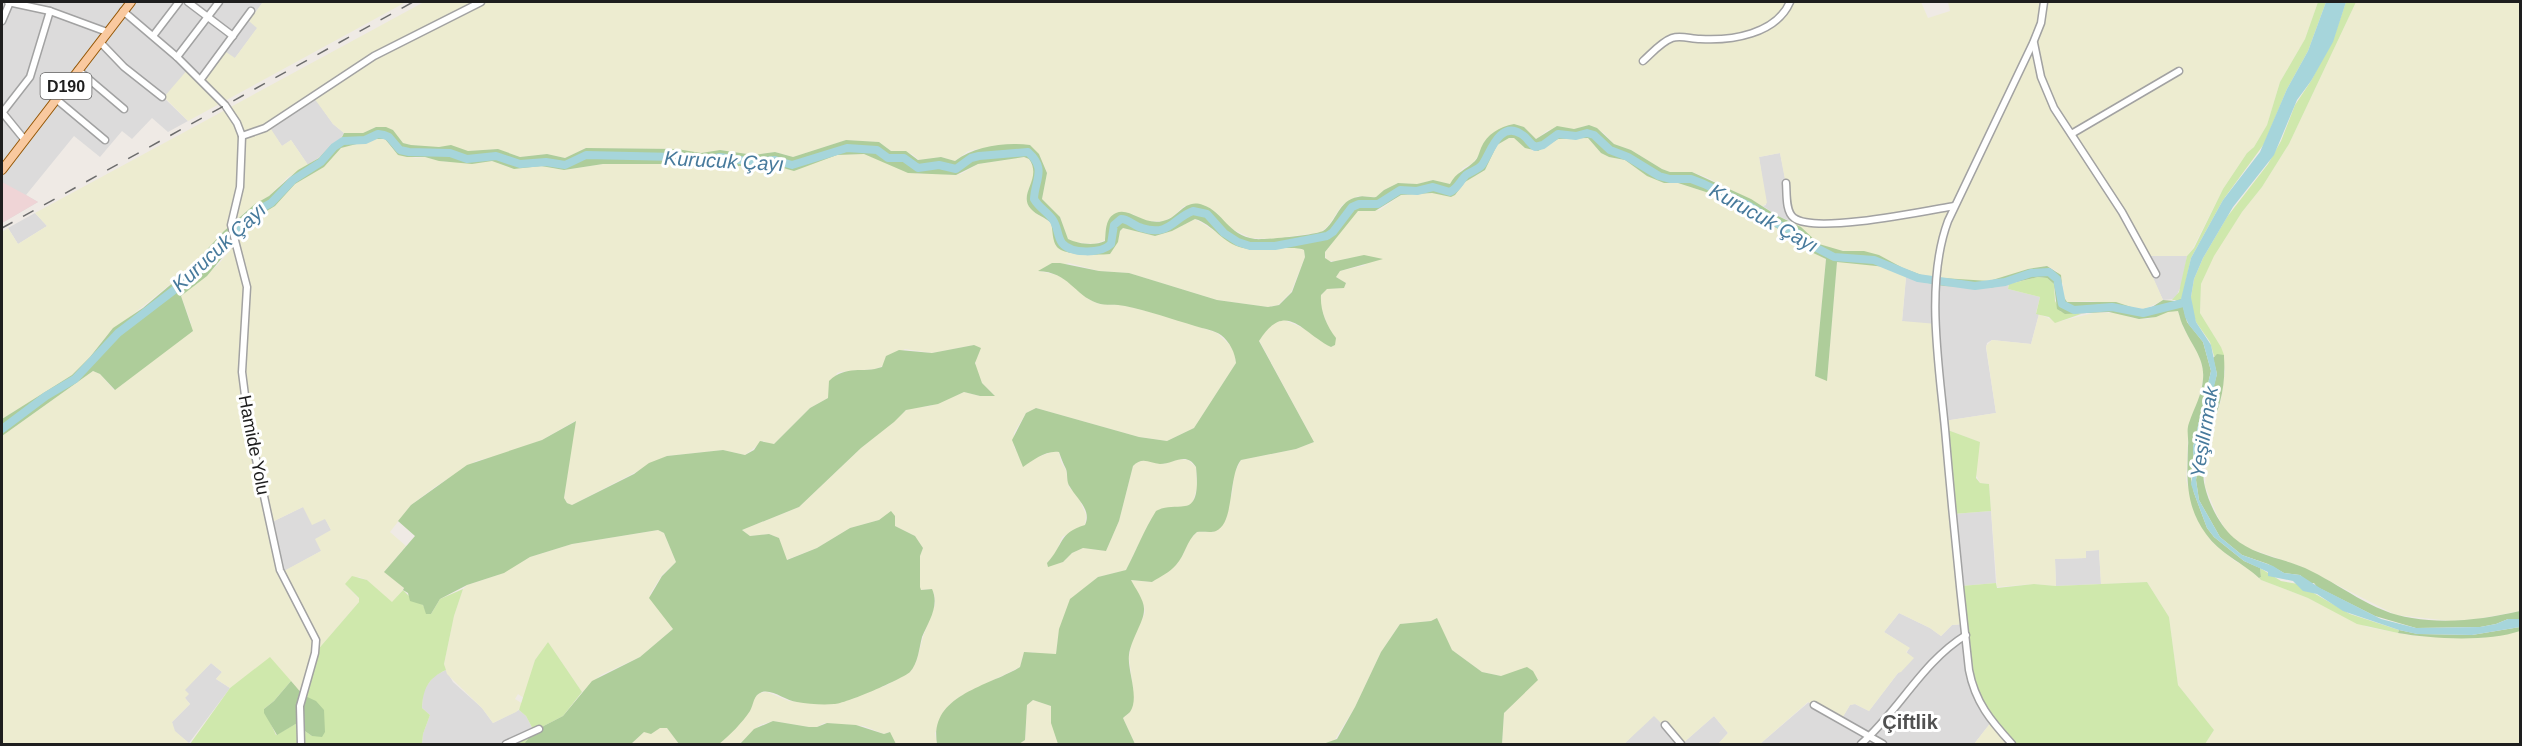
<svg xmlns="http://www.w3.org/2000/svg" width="2522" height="746" font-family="Helvetica,sans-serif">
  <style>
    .residential { fill: #dcdbdb }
    .commercial { fill: #efd4d6 }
    .farmland { fill: #edecd0; fill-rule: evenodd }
    .grass { fill: #cfe8ac }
    .forest { fill: #aecd9a }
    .water { fill: #a6d5db }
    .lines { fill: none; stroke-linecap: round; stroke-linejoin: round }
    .river { stroke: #a6d5db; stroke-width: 8 }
    .minor-casing { stroke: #a2a2a2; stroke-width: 9 }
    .major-casing { stroke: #945604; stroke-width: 10 }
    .minor { stroke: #fff; stroke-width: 6 }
    .major { stroke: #f9c99f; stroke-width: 8 }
    .rail { stroke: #6c6c6c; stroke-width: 1.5; stroke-dasharray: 12 12; stroke-linecap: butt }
    .labels { text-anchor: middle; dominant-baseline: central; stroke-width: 6; stroke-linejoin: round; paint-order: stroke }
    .shield { fill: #fff; stroke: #626262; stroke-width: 1.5 }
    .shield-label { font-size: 16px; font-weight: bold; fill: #1e1e1e }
    .street-label { font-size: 18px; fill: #1e1e1e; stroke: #fff }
    .water-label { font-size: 20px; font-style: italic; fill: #477a9c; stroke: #fff }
    .neighbourhood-label { font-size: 20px; font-weight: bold; fill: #515151; stroke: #fff }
  </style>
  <rect width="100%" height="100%" fill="#efeae5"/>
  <g class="residential">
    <polygon points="2,2 263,2 249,21 258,27 235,58 164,98 188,121 168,132 152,118 132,139 122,131 100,157 74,136 26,195 38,202 2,223"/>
    <polygon points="314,97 333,124 344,133 341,138 331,145 327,152 308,165 291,140 282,146 268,126"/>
    <polygon points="1780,153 1786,183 1797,220 1792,222 1776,215 1763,206 1766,205 1759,157"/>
    <polygon points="35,213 47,226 18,244 8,228"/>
    <polygon points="2147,256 2187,256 2182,284 2175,299 2163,300 2145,261"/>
    <polygon points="1906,277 1926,283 1975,289 2009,284 2008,289 2040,297 2036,313 2039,314 2031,344 1992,340 1987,343 1986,348 1996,413 1944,421 1902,322"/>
    <polygon points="303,507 325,518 331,530 321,551 281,573 270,523"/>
    <polygon points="1991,511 1996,583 1961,586 1953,514"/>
    <polygon points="2099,550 2101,584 2056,586 2055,559 2085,558 2085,551"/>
    <polygon points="1899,613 1930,628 1941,636 1952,625 1964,624 1992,721 1974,744 1760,744 1809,702 1841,720 1850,705 1855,704 1869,711 1898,673 1909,648 1884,632"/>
    <polygon points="211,663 222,672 216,679 230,688 189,743 174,731 172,722 190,704 185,698 184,690"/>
    <polygon points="446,670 453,682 482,708 493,723 519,710 526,716 534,731 506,744 422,744 423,734 430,715 422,708 423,691 434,676"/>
    <polygon points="1654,715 1681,744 1624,744"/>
    <polygon points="1714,716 1728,733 1718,744 1682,744"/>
  </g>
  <polygon class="commercial" points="2,182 26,195 38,202 2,223"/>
  <g class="farmland">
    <polygon points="263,2 406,2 188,121 164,97 189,68 200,79 223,50 235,58 257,28 249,21"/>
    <polygon points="424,2 1921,2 1928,18 1950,11 1948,2 2318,2 2305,39 2280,82 2267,125 2254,147 2247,153 2223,189 2193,248 2187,256 2147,256 2145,259 2163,300 2145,309 2091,301 2067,302 2064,300 2063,285 2057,271 2047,266 2028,269 1989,281 1975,282 1927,277 1903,268 1879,255 1836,250 1819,244 1792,222 1796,219 1792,217 1780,153 1759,157 1767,203 1763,206 1706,177 1692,172 1670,172 1662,169 1631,150 1614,144 1604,133 1589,125 1574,129 1548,130 1536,139 1524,127 1478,156 1473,163 1463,168 1450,184 1433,180 1417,184 1398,183 1384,190 1376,197 1358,196 1342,205 1328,226 1321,232 1274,239 1251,238 1228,227 1216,212 1184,206 1172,217 1164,221 1143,221 1133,214 1106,228 1105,240 1094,244 1074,242 1068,239 1060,217 1042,199 1047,172 1039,154 978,149 968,151 955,161 941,157 919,160 912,154 891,151 879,142 846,140 793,157 775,152 754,155 720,150 701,153 670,149 586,148 565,158 547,154 520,157 497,149 468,151 411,145 403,143 393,130 376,127 363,133 344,133 333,124 314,98 269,126 282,146 291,140 308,165 288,177 269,196 244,213 224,231 188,270 107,335 90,357 72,375 2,419 2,232 8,228 18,244 47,226 35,213"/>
    <polygon points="2356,2 2520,2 2520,611 2477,619 2451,621 2396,615 2302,567 2248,548 2235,540 2227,532 2217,515 2205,486 2208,443 2221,400 2225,371 2221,347 2200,313 2201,284 2213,256 2242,212 2262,187 2289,144"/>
    <polygon points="1509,138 1514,138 1533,151 1558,139 1588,138 1601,153 1609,157 1625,160 1664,183 1678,183 1709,193 1792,236 1809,251 1826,259 1815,376 1827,380 1837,261 1886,267 1906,277 1902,321 1937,324 1944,421 1996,413 1986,346 1992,340 2031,344 2039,314 2057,322 2093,313 2118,313 2133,318 2148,319 2172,310 2178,311 2183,327 2199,355 2203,370 2203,379 2198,402 2188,436 2186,480 2197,519 2211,541 2235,561 2247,567 2261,580 2308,598 2367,627 2414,636 2481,638 2520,631 2520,744 2205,744 2214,730 2178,685 2169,617 2147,582 2101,584 2099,550 2086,551 2086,558 2055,559 2056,586 2034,584 1997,587 1989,484 1980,483 1975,473 1980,442 1945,429 1964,624 1952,625 1941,636 1930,628 1899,613 1884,632 1910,648 1906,652 1914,658 1901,672 1898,673 1869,711 1855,704 1850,705 1841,720 1808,702 1760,744 1718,744 1728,733 1714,716 1682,744 1654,716 1624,744 1502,744 1504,713 1538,679 1525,668 1510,675 1501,676 1482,672 1452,650 1436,619 1431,621 1400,624 1381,652 1355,707 1334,741 1323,744 1135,744 1123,718 1129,713 1132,706 1133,690 1129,657 1132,639 1145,613 1144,606 1130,580 1152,582 1176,565 1184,553 1186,543 1197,532 1213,532 1232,494 1234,474 1241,460 1296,449 1314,442 1259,340 1272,323 1284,320 1303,328 1331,347 1335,345 1320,305 1321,295 1327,289 1344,288 1346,283 1336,277 1340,271 1366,265 1350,258 1337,261 1326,261 1325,252 1354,214 1358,211 1380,210 1401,195 1432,193 1451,197 1465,182 1485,170 1497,145"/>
    <path d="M376,139H385L393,150L415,158L425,157L446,162L492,161L508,167L541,166L564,170L603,164H678L709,168L725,166L782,167L837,155L864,154L918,174L934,172L950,175L961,174L978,164L1024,157L1029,159L1034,170L1035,176L1028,190L1034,212L1051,223L1056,246L1061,250L1084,254L1118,242L1120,231L1123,228L1155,236L1172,231L1195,219L1240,247L1260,250L1296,247L1304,250L1305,257L1291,292L1278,305L1268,307L1217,300L1129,273L1099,271L1069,263L1039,271L1057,275L1070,282L1088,299L1099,304L1122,305L1171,317L1217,333L1230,345L1235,354L1236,363L1194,428L1167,441L1139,437L1036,408L1026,413L1014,433V447L1021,459L1038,457L1054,451L1059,452L1061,462L1066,470L1069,487L1078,496L1086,515L1085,525L1062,537L1056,553L1047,563L1052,565L1063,562L1072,553L1083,548L1106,551L1119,521L1133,466L1137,462L1147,460L1164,464L1178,459L1188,460L1196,467L1197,488L1192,504L1151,519L1126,570L1098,577L1070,600L1058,638L1056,654L1042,655L1032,652L1023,655L1020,667L961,696L949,705L935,733L937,744H896L889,732L884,734L864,726L824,723L817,727H809L773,721L760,725L740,744H719L750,711L755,697L760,693L767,692L789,701L826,704L855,698L866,691L885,686L911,671L916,662L924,634L935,605V599L934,593L930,589L920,590V556L923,548L915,536L895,526V516L890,513L879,520L850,528L817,548L786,560L779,538L769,534L750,536L742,530L799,507L861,448L909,408L930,406L964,392L980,396L994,395L982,383L976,369L975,359L979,353L974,345L932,353L905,349L886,359L883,366L875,369L840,372L837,373L828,398L810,408L774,444L770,445L763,441L745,455L723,450L667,456L572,505L567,503L564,498L575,421L542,440L505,454L476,461L435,487L411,505L390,532L406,546L385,571L404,588L392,603L367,580L359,577L345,584L359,599V602L315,653L303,696L270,658L230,688L216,679L222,672L211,663L185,690L189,694L185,698L190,704L172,722L175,731L190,744H2V436L93,371L100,374L114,390L124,383L191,323L181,296L218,265L257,217L275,206L295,184L324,167L341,148ZM303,507L312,525L325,519L331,530L315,539L321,551L282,572L270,523Z"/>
    <polygon points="658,530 664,533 676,562 662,575 650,594 673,629 640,657 601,675 582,692 548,642 535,660 524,698 518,694 515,699 523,704 521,707 516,712 493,723 482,708 447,674 444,664 454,616 463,589 467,585 498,575 530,557 572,544"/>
    <polygon points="1033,700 1051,706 1058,744 1019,744 1025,740 1027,705"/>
    <polygon points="1992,721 2012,744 1974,744"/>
    <polygon points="660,728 667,728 679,744 631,744 644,732"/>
  </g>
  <g class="grass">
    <polygon points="2318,2 2326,2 2308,51 2287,89 2264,144 2223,200 2191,258 2182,298 2180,300 2172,300 2179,292 2187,256 2194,248 2223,189 2247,153 2254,147 2267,125 2280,82 2305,39"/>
    <polygon points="2346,2 2356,2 2289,144 2262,187 2242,212 2214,256 2201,284 2200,313 2221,347 2224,355 2214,356 2210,342 2196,322 2192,309 2191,297 2194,279 2203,258 2227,217 2268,164 2281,141 2295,105 2311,81 2335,34"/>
    <polygon points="2038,277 2047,278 2054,284 2055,301 2061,312 2081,314 2055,323 2049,317 2036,314 2040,297 2008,289 2009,284"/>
    <polygon points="1945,429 1980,442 1976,478 1980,483 1989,484 1991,511 1953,514"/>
    <polygon points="2260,568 2281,581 2298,584 2350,614 2399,630 2398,633 2357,624 2308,598 2261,580 2259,578 2261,577"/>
    <path d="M352,576L367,580L392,602L403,590L410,597L423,605L427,614H431L440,599L463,589L454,616L444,664L446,670C428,678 423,689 422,708L430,715L423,734L422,744H190L230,688L270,657L291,681L274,701L264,709L276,735L299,722V727L312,736L303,696L315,653L359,602V598L345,584Z"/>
    <polygon points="2147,582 2169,617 2178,685 2214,730 2205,744 2012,744 1992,721 1972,686 1961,586 1996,583 1997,588 2034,584 2056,586"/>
    <polygon points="548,642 582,692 563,716 534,731 524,744 506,744 534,731 526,716 519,710 535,660"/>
  </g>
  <g class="forest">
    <path d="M1514,124L1524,127L1536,139L1557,126L1574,129L1589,125L1597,128L1614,144L1631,150L1662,169L1670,172H1692L1751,199L1776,215L1801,227L1819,244L1843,251H1864L1879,255L1903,268L1927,277L1989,281L2028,269L2047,266L2061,275L2063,296L2067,302H2116L2140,310L2152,307L2163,300L2175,301L2181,299L2187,322L2203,342L2211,371L2193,447L2194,467L2191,479L2194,493L2207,528L2214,537L2244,561L2260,568L2261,577L2259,578C2242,562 2220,554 2206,534C2185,505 2187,479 2188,446C2189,438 2186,431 2189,423C2194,408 2202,395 2203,379C2205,359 2192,346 2184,328C2181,323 2180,317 2178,311L2168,312L2156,317L2139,319L2109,312L2065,314L2057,309L2054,284L2047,278L2038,277L1990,288L1944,286L1917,281L1886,267L1837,262L1827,381L1815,376L1826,259L1809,251L1792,236L1709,193L1678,183H1664L1647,176L1625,160L1609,157L1601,153L1588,138L1558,139L1538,151L1525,148L1514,138H1509L1497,145L1485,170L1465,182L1455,195L1451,197L1432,193L1401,195L1375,211H1358L1325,252V258L1331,262L1364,255L1383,259L1340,271L1336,277L1346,283L1344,288L1327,289L1321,295C1320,310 1326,325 1336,338L1335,345L1331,347C1301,332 1286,299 1259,341L1314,442L1296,449L1241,460C1228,475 1235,523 1216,531C1211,533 1203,531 1197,532C1186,541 1186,554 1176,565C1170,572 1160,577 1152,582L1131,580C1135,588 1145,601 1144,610C1144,622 1131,639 1129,655C1127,670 1140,698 1130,712C1128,714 1125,716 1123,718L1135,744H1058L1051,723V706L1033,700L1027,705L1025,740L1019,744H937C929,695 987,687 1020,667L1024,652L1056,654L1059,629L1070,599L1098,577L1126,570C1136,551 1144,530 1156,511C1167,505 1174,508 1185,506C1200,505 1197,478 1196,467C1186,451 1174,464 1160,464C1150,463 1142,456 1133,466L1119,521L1106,551L1083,548L1072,553L1063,562L1048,567L1047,563C1064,545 1058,533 1085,525C1092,510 1077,499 1070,487C1066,482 1068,474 1066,469C1063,463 1061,458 1059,452C1046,450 1033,460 1023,467L1012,440L1026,413L1036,408L1139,437L1167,441L1194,428L1236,363C1235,353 1230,342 1221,335C1214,330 1204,329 1195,326C1172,319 1149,311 1125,306C1116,304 1106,306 1097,303C1074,295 1069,272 1038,271L1052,263H1060L1099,271L1129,273L1217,300L1268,307L1279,305L1292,292L1305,257L1304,250C1297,245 1258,251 1243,248C1223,244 1213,224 1195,219L1172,231L1155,236L1123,228L1120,231L1118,242L1110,254C1099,255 1064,256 1057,247C1052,241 1053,230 1051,223C1045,217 1036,215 1031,209C1017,194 1043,179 1029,159L1024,157L978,164L956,175L908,173L864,154L837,155L794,171L776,166H715L704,169L678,164H603L564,170L541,166L514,169L492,161L472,164L439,161L425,157H407L398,155L385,139H376L341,148L324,167L295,184L275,206L257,217L250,224L207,276L181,296L193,331L115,390L100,374L93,371L2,436V419L72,375L90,357L113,328L143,308L188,270L224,231L255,204L269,196L298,170L319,158L331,145L341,139L344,133H363L376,127H386L393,130L403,143L411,145L439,147L451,145L468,151L498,149L520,157L547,154L565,158L586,148L677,149L701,153L720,150L754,155L775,152L793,157L846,140L879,142L891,151H906L918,160L941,157L955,161C975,146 1005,142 1030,145L1039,154L1047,173L1042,199L1060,217L1068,239C1078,244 1095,246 1105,241C1106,231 1105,218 1116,213C1130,207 1143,226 1163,221C1179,218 1184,198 1203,205C1224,212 1227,235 1255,239C1265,240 1315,235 1323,231C1337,222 1338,200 1358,197C1363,195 1370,198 1376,197L1384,190L1398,183L1417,184L1433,180L1450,184C1456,172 1466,170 1475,161C1478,158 1479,153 1481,148C1487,134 1499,127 1514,124Z"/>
    <path d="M974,345L981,348L975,363L982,383L995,396H980L964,392L938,404L906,410L894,422L861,448L799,507L742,530L750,536L769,534L779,538L787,560L817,548L850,528L879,520L891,511L895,516V526L915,536L923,548L920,556V587L921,590L932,589C940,606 928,622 922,637C919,649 918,663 910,672C902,679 845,704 834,704C823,705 808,704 797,702C786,701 773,689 762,692C753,695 754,704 750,711C742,723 730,735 719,744H679L667,728H660L651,734L644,732L631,744H524L534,731L563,716L592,681L640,657L673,629L649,598L662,576L676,562L664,533L658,530L572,544L530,557L504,573L467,585L440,599L431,614H426L423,605L410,601L408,593L403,590L404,588L384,572L415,536L398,521L411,505L467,465L542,440L576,421L564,498L567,503L572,505L634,474L649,463L667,456L723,450L745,455L754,450L760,441L774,444L810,408L828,398L829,381C847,364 862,374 882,367L886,356L899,350L932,353Z"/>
    <path d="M2217,354L2224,355V357C2225,373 2224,387 2220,402C2213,429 2198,458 2205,487C2209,504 2220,526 2234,538C2253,555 2282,558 2305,568C2340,584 2373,613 2412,618C2448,624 2485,619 2520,611V619H2508L2496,624L2480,627L2416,628L2375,616L2317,587L2314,583H2309L2300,575L2284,573L2268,564L2242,555L2220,537L2199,500L2196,480L2205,421L2211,408L2209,402L2217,374L2213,358Z"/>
    <polygon points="1437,618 1452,650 1482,672 1501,676 1527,667 1533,671 1538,680 1504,713 1502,744 1323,744 1337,739 1355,707 1381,652 1400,624 1431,621"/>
    <path d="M2520,627V631C2488,642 2432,639 2398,633L2399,630L2418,634L2472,635Z"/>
    <polygon points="291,681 303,695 316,701 324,710 325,732 322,737 312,736 299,727 299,722 277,735 264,713 264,709 274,701"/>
    <polygon points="773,721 809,727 817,727 827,723 856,725 884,734 890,732 896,744 740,744 754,729"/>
  </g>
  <polygon class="water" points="2326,2 2346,2 2333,42 2311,81 2297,100 2274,155 2233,207 2203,258 2194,279 2191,297 2196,322 2211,345 2217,374 2200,448 2196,480 2199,500 2220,537 2242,555 2273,566 2284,573 2300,575 2320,588 2381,619 2416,628 2480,627 2496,624 2508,619 2520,619 2520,627 2472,635 2417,634 2399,630 2343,611 2317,594 2303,591 2293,581 2268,576 2268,572 2244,561 2214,537 2207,528 2194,493 2191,484 2194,467 2193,447 2211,371 2203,342 2189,325 2185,317 2181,299 2191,258 2223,200 2260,152 2287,89 2308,51"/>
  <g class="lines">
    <path class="river" d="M2,429L46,396L75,379L118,333L199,271L251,214L271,203L293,180L321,162L334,147L343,141L365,140L378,134L384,135L389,137L400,150L409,152L450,153L467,159L496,156L520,164L546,162L565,165L586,155L676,157L701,161L720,157L753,162L775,160L792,165L847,148L877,150L888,158H904L918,168L939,165L956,169L971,158L979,156L1028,152C1047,169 1035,179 1034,199C1039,208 1048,212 1053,220C1058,227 1057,236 1062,243C1071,254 1101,254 1111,244L1114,225L1121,219C1129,219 1134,226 1142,228C1170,237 1173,218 1193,211L1207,214L1224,233L1238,242L1250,246H1275L1327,236L1333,232L1352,207L1359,204H1378L1400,190L1417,191L1433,187L1450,192C1458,188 1460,181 1466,175C1471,171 1478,170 1482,165C1490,154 1499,120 1521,134C1527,137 1529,143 1535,147L1543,145L1558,134L1576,136L1587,133L1594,135L1610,150L1628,157L1659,176L1670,179H1691L1704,184L1748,205L1781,226L1796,232L1813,246L1834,257L1874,260L1918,278L1975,286L2005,282L2031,273L2049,272L2057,279L2062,304L2074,310L2112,307L2143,313L2187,302"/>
    <g class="minor-casing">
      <g id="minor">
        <polyline points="8,2 50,11 107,32"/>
        <polyline points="188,2 233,36"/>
        <polyline points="123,11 177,57 225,105 237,123 242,136 240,187 231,225 247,287 242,372 249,427 280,570 316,640 315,653 300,706 301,744"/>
        <polyline points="2,21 10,2"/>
        <polyline points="153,36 179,2"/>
        <polyline points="100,42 124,67 162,97"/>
        <polyline points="2034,43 2041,77 2054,108 2122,212 2156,274"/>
        <polyline points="177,57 219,2"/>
        <path d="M1643,61C1652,53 1661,42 1672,38C1681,35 1691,39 1700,39C1732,41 1776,34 1790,2"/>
        <polyline points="78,70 124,109"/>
        <polyline points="201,79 251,11"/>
        <polyline points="56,99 105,140"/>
        <polyline points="2,112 24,139"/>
        <polyline points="2,113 30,77 50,11"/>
        <polyline points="2073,133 2179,71"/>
        <polyline points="242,136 265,128 374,56 481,2"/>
        <path d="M1786,183C1787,192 1785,212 1794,218C1816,234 1925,211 1954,206"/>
        <polyline points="1814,705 1883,744"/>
        <polyline points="1665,725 1681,744"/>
        <polyline points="506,744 539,729"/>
        <path d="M1861,744C1899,711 1922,662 1966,635"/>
        <path d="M2012,744C1991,721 1975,702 1969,670C1960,590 1952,510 1945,429C1939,365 1925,283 1948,221L2033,43L2041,23L2044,2"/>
      </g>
    </g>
    <g class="major-casing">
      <polyline id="major" points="2,170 131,2"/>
    </g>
    <use href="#minor" class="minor"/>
    <use href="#major" class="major"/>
    <polyline class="rail" points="2,228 413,2"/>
  </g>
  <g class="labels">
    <rect class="shield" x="40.5" y="73" width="51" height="26" rx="4.5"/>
    <g class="shield-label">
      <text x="66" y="86">D190</text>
    </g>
    <g class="street-label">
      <text transform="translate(254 445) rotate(79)">Hamide Yolu</text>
    </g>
    <g class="water-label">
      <text transform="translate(724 161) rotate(3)">Kurucuk Çayı</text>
      <text transform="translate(1764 218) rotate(29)">Kurucuk Çayı</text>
      <text transform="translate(219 247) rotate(-43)">Kurucuk Çayı</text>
      <text transform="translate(2204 432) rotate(-81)">Yeşilırmak</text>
    </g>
    <g class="neighbourhood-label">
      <text x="1910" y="722">Çiftlik</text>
    </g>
  </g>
  <rect width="2522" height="746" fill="none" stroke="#1e1e1e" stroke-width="6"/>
</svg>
